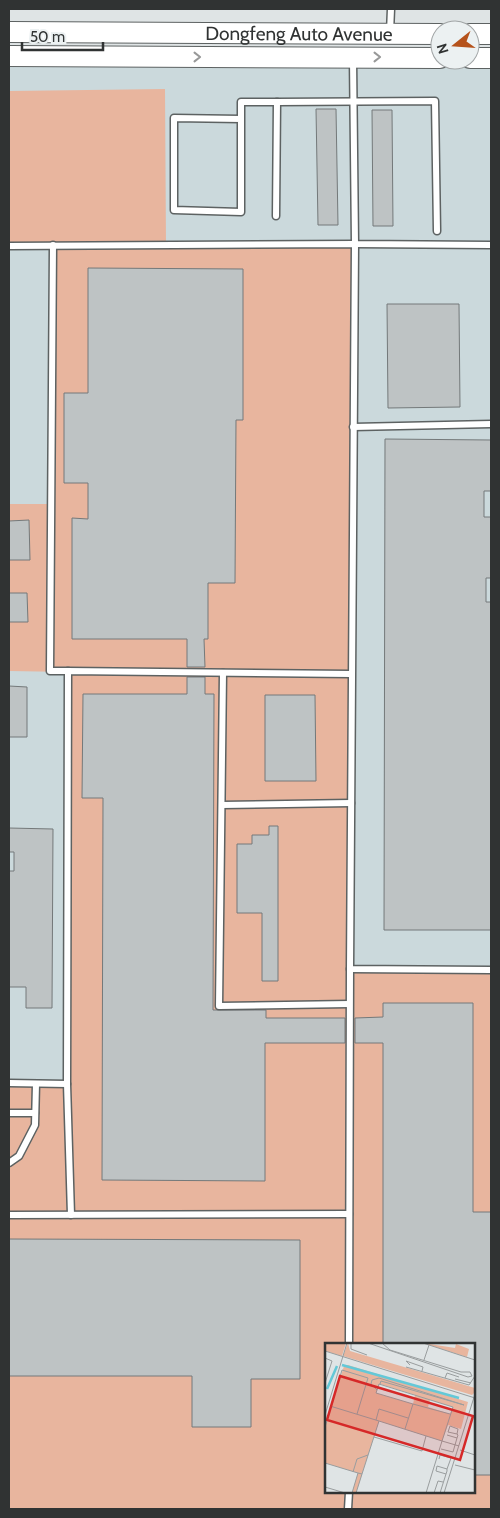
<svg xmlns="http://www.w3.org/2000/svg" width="500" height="1518" font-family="Cabin,sans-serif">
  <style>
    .built { fill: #cbd9dc; fill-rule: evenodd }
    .green { fill: #e8b59e; fill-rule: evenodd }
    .building { fill: #bec3c4; stroke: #74797a }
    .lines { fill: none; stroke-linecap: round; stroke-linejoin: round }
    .service-casing { stroke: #5d6262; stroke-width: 9 }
    .primary-casing { stroke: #5d6262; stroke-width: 22 }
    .service { stroke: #fff; stroke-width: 6 }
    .primary { stroke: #fff; stroke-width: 20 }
    .oneway { stroke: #989999 }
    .labels { text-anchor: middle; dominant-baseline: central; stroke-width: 4; stroke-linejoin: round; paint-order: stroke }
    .street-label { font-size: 19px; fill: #303333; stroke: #ecf1f2 }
    .inset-river { fill: none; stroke: #64c8d7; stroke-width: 2.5 }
    .inset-road { fill: none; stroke: #999d9e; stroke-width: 1 }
    .view { fill: #d62828; fill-opacity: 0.15; stroke: #d62828; stroke-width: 2.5 }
    .inset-edge { fill: none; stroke: #303333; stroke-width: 2.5 }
  </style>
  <rect width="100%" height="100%" fill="#dfe4e5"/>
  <path class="built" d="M9,47L440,60H470L491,48V1509H9ZM326,1344H474V1492H326Z"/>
  <path class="green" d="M165,89L166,245L355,244L350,968L491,970V1509H9V1083L67,1084L68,672L9,671V504H50L53,246H9V91ZM326,1344H474V1492H326Z"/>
  <g class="building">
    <polygon points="316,109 336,109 338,225 318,225"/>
    <polygon points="372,110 392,110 393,226 373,226"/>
    <polygon points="88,268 243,269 243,420 236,420 235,583 208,583 208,639 204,639 205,667 187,667 187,639 72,639 72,518 88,519 88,483 64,483 64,393 88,393"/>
    <polygon points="387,304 459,304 460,407 388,408"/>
    <polygon points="385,439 491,440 491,491 484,491 484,517 491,517 491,578 486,578 486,602 491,602 491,930 384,930"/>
    <polygon points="29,520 30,560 9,560 9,521"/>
    <polygon points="9,593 27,593 28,622 9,622"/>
    <polygon points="187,677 205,677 205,694 214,694 213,1010 266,1010 266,1018 345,1018 345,1043 265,1043 265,1181 102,1180 103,798 82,798 83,694 187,694"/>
    <polygon points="9,686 27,687 27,737 9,737"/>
    <polygon points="265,695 315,695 316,781 265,781"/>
    <polygon points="269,826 278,826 278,981 262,981 262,913 237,913 237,844 252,844 252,835 269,835"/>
    <polygon points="9,828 53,829 52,1008 26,1008 26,987 9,987 9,871 14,871 14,852 9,852"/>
    <polygon points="383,1003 473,1003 473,1212 491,1212 491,1475 474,1475 474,1344 383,1344 383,1043 355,1043 355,1018 383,1017"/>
    <polygon points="9,1239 300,1240 300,1379 251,1379 251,1427 192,1427 192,1376 9,1376"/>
  </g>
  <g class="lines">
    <g class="service-casing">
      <g id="service">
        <polyline points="390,32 391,9"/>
        <polyline points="353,59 355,244 491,245"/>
        <polyline points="241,119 174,118 174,210 241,212 241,102 277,102"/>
        <polyline points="276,216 277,102 435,101 437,231"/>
        <polyline points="53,245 50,671 68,671"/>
        <polyline points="9,246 355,244 350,969 491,970"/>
        <polyline points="353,427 491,424"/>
        <polyline points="223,673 219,1006 349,1004"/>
        <polyline points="222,805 351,803"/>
        <polyline points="9,1083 67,1084 68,671 351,674"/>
        <polyline points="67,1084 71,1215"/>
        <polyline points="9,1113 35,1113"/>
        <polyline points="9,1163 19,1156 35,1125 36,1084"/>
        <polyline points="9,1215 349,1214"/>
        <polyline points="349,1344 350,969"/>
        <polyline points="348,1509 349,1492"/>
      </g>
    </g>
    <g class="primary-casing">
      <g id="primary">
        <path id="s1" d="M9,32L440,34"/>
        <polyline points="470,34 491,34"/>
        <polyline points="9,56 440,58"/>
        <polyline points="470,58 491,58"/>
      </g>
    </g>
    <use href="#service" class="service"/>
    <use href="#primary" class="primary"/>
  </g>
  <defs><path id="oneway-chevron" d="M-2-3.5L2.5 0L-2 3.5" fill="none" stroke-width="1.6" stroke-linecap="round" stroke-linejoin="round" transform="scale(1.25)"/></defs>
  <g class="oneway">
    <use href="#oneway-chevron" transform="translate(197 57)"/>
    <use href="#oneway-chevron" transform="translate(377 57)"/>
  </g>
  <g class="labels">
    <g class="street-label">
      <text stroke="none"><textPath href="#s1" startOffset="290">Dongfeng Auto Avenue</textPath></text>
    </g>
  </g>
  <g transform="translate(325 1343)">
    <rect width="150" height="150" fill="#dfe4e5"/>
    <path d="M0,0H21L17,13L0,8ZM23,0L25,8L150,45V49L147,52L18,13ZM98,0L130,5L131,1L144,6L142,14ZM23,22L143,59L136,86L123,82L117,98L54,78L31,150H27L33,130L0,120V84L19,23ZM55,41L90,52L88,61L51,50ZM105,57L128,64L125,71L103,64Z" fill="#e8b59e" fill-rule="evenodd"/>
    <path class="inset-river" d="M17,22L134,55M2,46L12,23"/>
    <path class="inset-road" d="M26,0V6L42,12M43,0L143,34L147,33L145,29H136L65,7L57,0M98,0L150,17M0,8L150,55M0,15L7,18L0,40M99,17L104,2M85,22L81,18L98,24L97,28M81,24L144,42L150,33M120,35L122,30L134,34M130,36L146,40M52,47L46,41L47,37L54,35L139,62L56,38L55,41M88,61L125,71M5,63L54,78M0,72L22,0M51,77L54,66L83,75M0,84L17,27L43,35L32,71M132,91L133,86L125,83L123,89L132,91L133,92L132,95M49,94L97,108L101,93M116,106L128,109L132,95L122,92M135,107L150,112M114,116L115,112L126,115L122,126M0,120L33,130M130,122L150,127M28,129L32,116L43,112M0,144L20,150M27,150L33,130L37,131L54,78L117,98L128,64L54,41L51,50L88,61L80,86M31,150L37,131M101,150L117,98L134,103M109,150L113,138L118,139M115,150L121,131L122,128V126L112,123L111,128L121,131M119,150L150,51"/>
    <path class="view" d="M15,33L148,73L135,117L2,77Z"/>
    <rect width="150" height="150" class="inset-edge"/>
  </g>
  <rect width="500" height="1518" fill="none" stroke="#303333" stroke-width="20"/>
  <g transform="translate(455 45) rotate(253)"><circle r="24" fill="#ecf1f2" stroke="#a1a5a6"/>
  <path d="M0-4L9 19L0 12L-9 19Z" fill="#b5521b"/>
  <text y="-8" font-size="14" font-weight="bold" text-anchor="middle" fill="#303333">N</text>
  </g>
  <path d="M22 42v8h81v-8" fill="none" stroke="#303333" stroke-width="2.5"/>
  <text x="30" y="42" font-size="15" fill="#303333" stroke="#ecf1f2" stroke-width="4" paint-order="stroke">50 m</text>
</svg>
